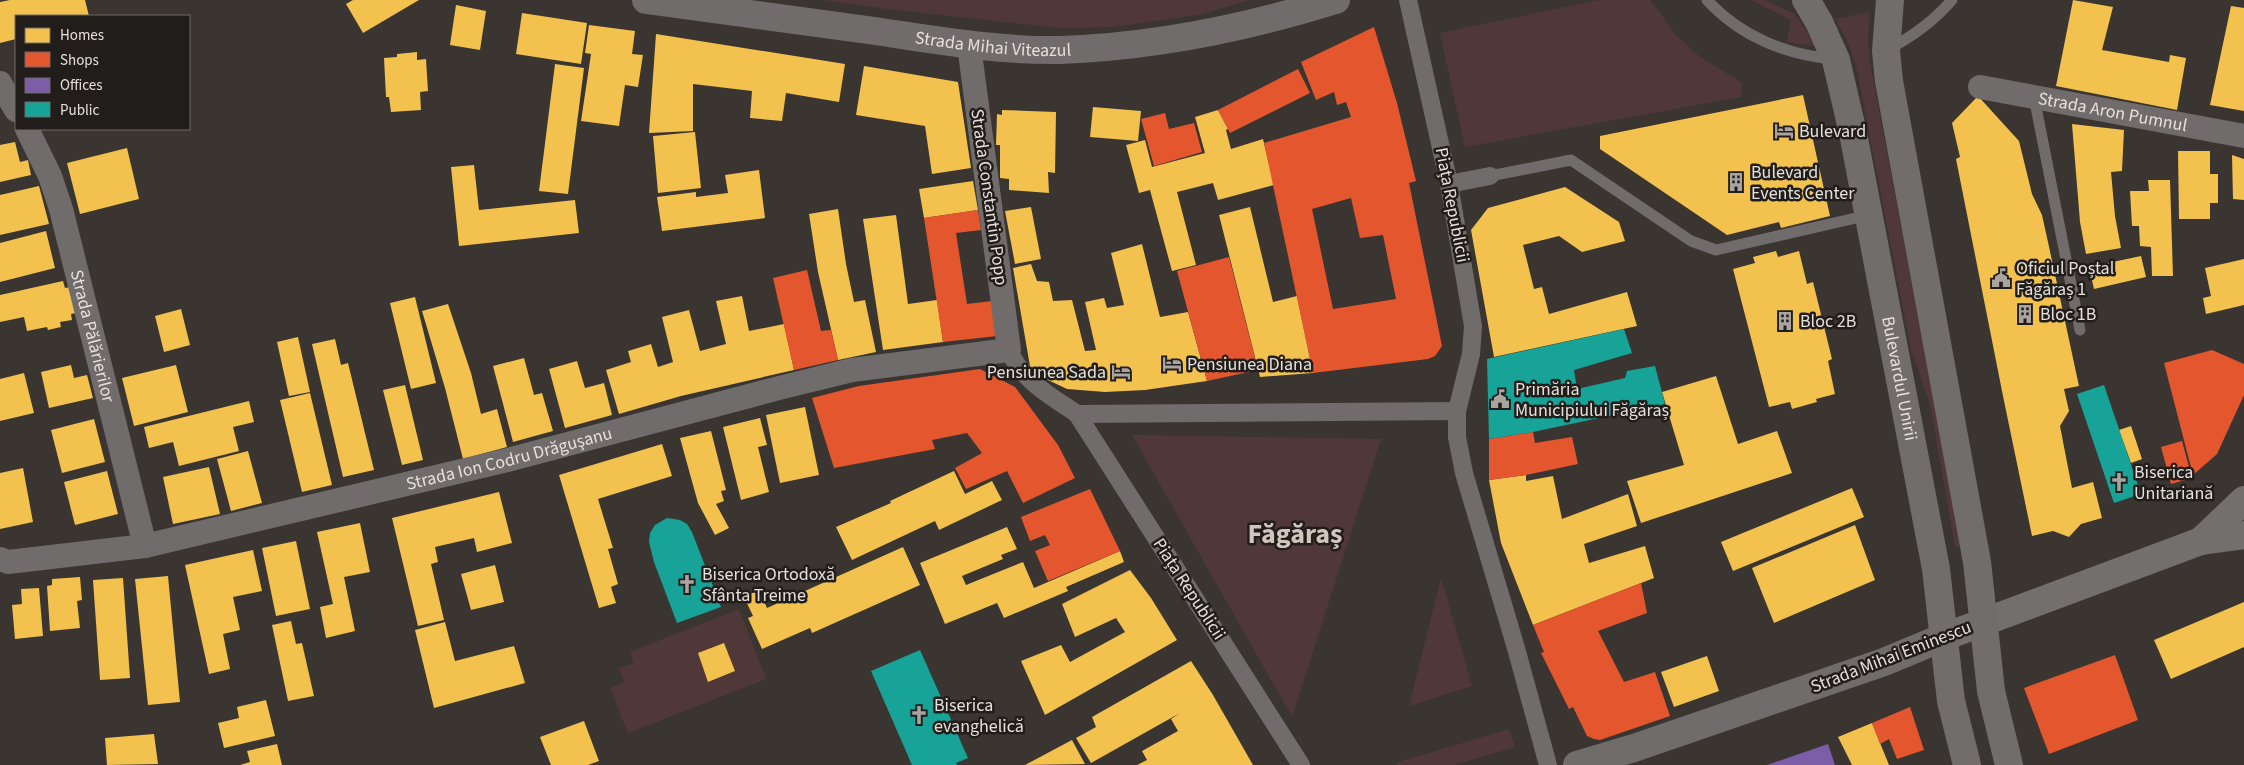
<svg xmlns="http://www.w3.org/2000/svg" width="2244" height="765" font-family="'Source Sans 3',sans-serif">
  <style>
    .green { fill: #513838 }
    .homes { fill: #f2c14e }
    .shops { fill: #e4572e; fill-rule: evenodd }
    .offices { fill: #7b5ea7 }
    .public { fill: #17a398 }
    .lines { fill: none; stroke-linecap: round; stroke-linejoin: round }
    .service { stroke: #706c6c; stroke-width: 11 }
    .pedestrian { stroke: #706c6c; stroke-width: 18 }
    .minor { stroke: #706c6c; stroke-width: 24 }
    .tertiary { stroke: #706c6c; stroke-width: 28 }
    .secondary { stroke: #726f6c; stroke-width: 28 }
    .primary { stroke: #716d6b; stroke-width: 28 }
    .labels { text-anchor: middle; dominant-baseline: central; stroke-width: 5; stroke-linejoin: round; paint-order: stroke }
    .street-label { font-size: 18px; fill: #e6e0dc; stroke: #211d1a }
    .poi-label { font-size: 18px; fill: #e6e0dc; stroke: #211d1a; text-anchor: start }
    .town-label { font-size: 28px; font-weight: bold; fill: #d2c5bd; stroke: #211d1a }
  </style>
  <rect width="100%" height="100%" fill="#3a3531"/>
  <g class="green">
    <polygon points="824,0 1250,0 1203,14 1113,27 1060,28 887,9"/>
    <polygon points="1599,0 1650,0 1677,36 1699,56 1742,83 1741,97 1465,147 1440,33"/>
    <polygon points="1751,0 1765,0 1795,14 1815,46 1787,42 1791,20"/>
    <polygon points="1869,12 1868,43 1871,68 1961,545 1958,547 1955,546 1930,404 1911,350 1856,65 1848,42 1835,19"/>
    <polygon points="1132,435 1381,439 1292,717"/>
    <polygon points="1441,578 1472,686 1409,706"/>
    <polygon points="739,609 766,679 628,733 610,688 624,682 619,668 634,663 630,652"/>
    <polygon points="1509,729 1515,747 1454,765 1399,765 1395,763"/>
  </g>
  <g class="homes">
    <polygon points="10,0 85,0 89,16 16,16 16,39 0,43 0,2"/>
    <polygon points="353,0 419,0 363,33 346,4"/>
    <polygon points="2073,0 2113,7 2102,50 2169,62 2170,55 2186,58 2177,110 2056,86"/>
    <polygon points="456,5 486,11 480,50 450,45"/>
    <polygon points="2231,6 2244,8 2244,111 2210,105"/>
    <polygon points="522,13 587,23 581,64 516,54"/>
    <polygon points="589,25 635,31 632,54 643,55 638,87 625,85 619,126 581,121 591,54 585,53"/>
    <polygon points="656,34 845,64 839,102 786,93 782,121 750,118 752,91 693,84 693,131 649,133"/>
    <polygon points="417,52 417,60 426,59 428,91 420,92 421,110 391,112 389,97 386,97 384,58 397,57 397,54"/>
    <polygon points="555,64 584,68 568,194 539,191"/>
    <polygon points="864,66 958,82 971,168 932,174 925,126 856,115"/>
    <polygon points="1803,95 1830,216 1781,228 1779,222 1727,235 1600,149 1600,136"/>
    <polygon points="1978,96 2019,141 2032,194 2042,215 2048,242 2079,386 2064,389 2069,411 2060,426 2072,488 2093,482 2102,518 2081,524 2069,537 2053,531 2032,536 2003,396 1956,159 1960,157 1952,123"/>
    <polygon points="1093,107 1141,111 1138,141 1090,137"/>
    <polygon points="1002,110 1056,112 1055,173 1048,172 1049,193 1009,190 1009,179 1000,178 1000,145 996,145 997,114 1002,115"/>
    <polygon points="1218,110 1228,129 1226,130 1231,149 1263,139 1274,185 1218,200 1213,183 1177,192 1196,265 1172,271 1150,190 1139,193 1126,145 1145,140 1152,167 1205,153 1195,117"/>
    <polygon points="2072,124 2124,130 2122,171 2111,172 2115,216 2121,248 2086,254 2080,222"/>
    <polygon points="695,132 701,188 658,193 653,136"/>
    <polygon points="15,142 20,162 28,160 31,175 0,182 0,145"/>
    <polygon points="127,148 139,199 80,214 67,163"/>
    <polygon points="2178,151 2210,151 2210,174 2218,174 2218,203 2210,203 2210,219 2179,219"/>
    <polygon points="2232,155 2244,159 2244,200 2233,199"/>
    <polygon points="474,165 479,210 575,200 579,233 459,246 451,167"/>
    <polygon points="759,170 765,218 662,231 657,197 696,192 696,197 728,193 725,175"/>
    <polygon points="2148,180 2170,180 2173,276 2152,276 2151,247 2140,246 2139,226 2132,226 2130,191 2149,191"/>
    <polygon points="973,181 978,210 924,218 919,189"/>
    <polygon points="39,186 49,224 0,235 0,195"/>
    <polygon points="1565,187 1619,222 1625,241 1582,252 1559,236 1523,245 1534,289 1542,287 1549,314 1627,292 1637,326 1494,357 1471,230 1488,208"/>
    <polygon points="1031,207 1041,259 1015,264 1005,211"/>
    <polygon points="1250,207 1273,302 1297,296 1313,373 1260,377 1219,215"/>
    <polygon points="838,209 846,264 854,302 865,300 876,352 838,360 818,272 809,214"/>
    <polygon points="896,215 908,304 937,300 943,342 883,350 863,219"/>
    <polygon points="46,231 55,268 0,282 0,243"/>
    <polygon points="1142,244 1160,317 1188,312 1207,381 1145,390 1105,392 1067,389 1031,372 1013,268 1031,264 1037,281 1049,282 1053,301 1072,300 1085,351 1096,350 1085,302 1104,298 1107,308 1124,305 1111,253"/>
    <polygon points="1776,251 1778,257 1799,251 1807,284 1813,282 1832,359 1828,361 1835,394 1816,399 1817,402 1792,409 1790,402 1769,407 1733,269 1755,263 1753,257"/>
    <polygon points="2141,256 2146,277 2094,289 2089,267"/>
    <polygon points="2244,259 2244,305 2206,314 2203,298 2211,296 2205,268"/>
    <polygon points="63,281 65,288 70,287 76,313 71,314 72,320 60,322 61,327 48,330 47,327 27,331 24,317 0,322 0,295"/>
    <polygon points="742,296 749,331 784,324 794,370 681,396 619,414 606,370 631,362 628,351 651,344 658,367 673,362 662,317 689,310 700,351 726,344 716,301"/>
    <polygon points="415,297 436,383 411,389 390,303"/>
    <polygon points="448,304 471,373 481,414 497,409 507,447 463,459 445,388 422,311"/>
    <polygon points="181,309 190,345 164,352 155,316"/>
    <polygon points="298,337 310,392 289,396 277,342"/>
    <polygon points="335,339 341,365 348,363 374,470 343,477 312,344"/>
    <polygon points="524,358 534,395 542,393 553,431 513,442 493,366"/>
    <polygon points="577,361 585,388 604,383 612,415 565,428 549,369"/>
    <polygon points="71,365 74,378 87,375 93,398 49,408 41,372"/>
    <polygon points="176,365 188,412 134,426 122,378"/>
    <polygon points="24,373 34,413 0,421 0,379"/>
    <polygon points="1716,376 1738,444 1777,431 1792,473 1641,523 1627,481 1684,465 1662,392"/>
    <polygon points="405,385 423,460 402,465 383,390"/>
    <polygon points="310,393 332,485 302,492 280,400"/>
    <polygon points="249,401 254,422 233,427 239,451 179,466 173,442 149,448 144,427"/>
    <polygon points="805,407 819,475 780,483 766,415"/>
    <polygon points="760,418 767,445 758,447 769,492 741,500 723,427"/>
    <polygon points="94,419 105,462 62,473 51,430"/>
    <polygon points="2131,426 2142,459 2131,463 2119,430"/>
    <polygon points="711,431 726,490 721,491 724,501 716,504 729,528 715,535 698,503 680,438"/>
    <polygon points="662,444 672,476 598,499 613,548 608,549 618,584 611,587 616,603 599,608 559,475"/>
    <polygon points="248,451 262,503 231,511 217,459"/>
    <polygon points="209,467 220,514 173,524 163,477"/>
    <polygon points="23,468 33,522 0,529 0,473"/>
    <polygon points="107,471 118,514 75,525 64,482"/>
    <polygon points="954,471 965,494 992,481 1002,500 939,530 935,521 852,560 836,527 891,503 890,501"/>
    <polygon points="1526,475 1526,481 1553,476 1562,519 1628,494 1637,526 1584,544 1589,563 1645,546 1654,578 1533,625 1501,543 1489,480"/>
    <polygon points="1852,488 1864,517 1733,571 1721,542"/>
    <polygon points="499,492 512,543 477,552 474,538 435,547 438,562 431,564 444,620 418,626 392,518"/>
    <polygon points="360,523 370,572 344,577 355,631 326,638 320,607 333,604 317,532"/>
    <polygon points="1855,525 1875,580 1774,623 1752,568"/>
    <polygon points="1007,527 1017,549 1001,555 1003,559 962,576 966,585 1023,562 1034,588 1120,551 1124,562 1066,587 1068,591 1004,618 997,603 945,624 920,563"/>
    <polygon points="296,541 310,609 276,616 262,548"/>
    <polygon points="903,547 920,585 812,633 810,628 762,649 748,618 753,616 744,597 759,590 767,608"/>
    <polygon points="253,550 262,591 233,597 240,630 223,634 230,669 209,674 185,565"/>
    <polygon points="495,565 504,602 471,610 461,574"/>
    <polygon points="1130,570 1151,598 1177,640 1045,715 1021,661 1061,645 1070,662 1125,632 1116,618 1075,637 1062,604"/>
    <polygon points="168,576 180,702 148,705 135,579"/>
    <polygon points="80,577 82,600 77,601 80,628 50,631 47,586 52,585 52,579"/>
    <polygon points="123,578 130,678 100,680 93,580"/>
    <polygon points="39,588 43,636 15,639 12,605 22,604 21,589"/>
    <polygon points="2244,602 2244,647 2171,679 2154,640"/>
    <polygon points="291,621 296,644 302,643 314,696 288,701 272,625"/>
    <polygon points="445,622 455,661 514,646 525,683 434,708 415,630"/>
    <polygon points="724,643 735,671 708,682 698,653"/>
    <polygon points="1707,656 1719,691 1674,707 1661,672"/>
    <polygon points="1191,661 1213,695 1253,765 1137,765 1147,760 1142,751 1178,731 1171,719 1180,713 1091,763 1076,738 1096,727 1092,717"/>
    <polygon points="266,700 275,736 224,748 218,723 239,718 237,707"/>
    <polygon points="584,721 599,761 588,765 551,765 540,737"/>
    <polygon points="1872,723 1889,765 1852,765 1838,737"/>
    <polygon points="154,734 158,764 107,765 105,738"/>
    <polygon points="1072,740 1085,764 1025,765"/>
    <polygon points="277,744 282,765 240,765 250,762 247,751"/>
  </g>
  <g class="shops">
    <path d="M1374,27L1397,103L1416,181L1409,183L1442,346L1435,356L1428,359L1313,373L1264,143L1351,117L1346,102L1337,105L1334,92L1316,100L1301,62ZM1351,198L1360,238L1383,235L1396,299L1333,309L1312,209Z"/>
    <polygon points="1298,69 1310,93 1230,133 1218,110"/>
    <polygon points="1165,113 1169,129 1194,123 1202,152 1154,166 1141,119"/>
    <polygon points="978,210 981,230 956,233 967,304 992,301 997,336 943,342 924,218"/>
    <polygon points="1229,257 1258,370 1207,381 1177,271"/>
    <polygon points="807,270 821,331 831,330 838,360 794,370 773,278"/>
    <polygon points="2212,350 2244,364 2244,395 2217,454 2193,475 2164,363"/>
    <polygon points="980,369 1015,387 1058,445 1075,478 1023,503 1007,471 966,489 955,468 982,453 967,433 932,440 935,449 834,468 812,398 859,386"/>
    <polygon points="1533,432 1535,443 1572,437 1578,464 1526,475 1489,480 1489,439"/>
    <polygon points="2182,441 2192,478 2171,484 2161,447"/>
    <polygon points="1090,489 1120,551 1048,581 1035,551 1050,545 1045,535 1030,541 1021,517"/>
    <polygon points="1641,583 1647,613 1598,631 1624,682 1655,672 1670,716 1600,740 1594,739 1587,736 1573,707 1569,709 1541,653 1544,652 1533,625"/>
    <polygon points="2115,655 2138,720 2049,754 2024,688"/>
    <polygon points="1910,707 1924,750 1897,759 1889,739 1880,744 1872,723"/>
  </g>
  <polygon class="offices" points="1828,744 1835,765 1767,765"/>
  <g class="public">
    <polygon points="1624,329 1632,353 1574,370 1577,389 1625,378 1627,371 1655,366 1665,404 1533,432 1489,439 1487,359"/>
    <polygon points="2104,385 2141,494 2114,503 2077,394"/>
    <polygon points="667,518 680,520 687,524 692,532 721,607 677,623 654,562 649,542 650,533 655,525"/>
    <polygon points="920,650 968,758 956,763 957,765 912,765 871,671"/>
  </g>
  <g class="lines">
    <g class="service">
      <path d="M1707,0C1740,36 1786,55 1833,59"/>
      <path d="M1887,50C1912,37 1933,22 1952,0"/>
      <polyline points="2034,97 2080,330"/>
      <polyline points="1490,176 1571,160 1691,241 1716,250 1869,215"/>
    </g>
    <g class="pedestrian">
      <polyline points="1408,0 1449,184 1473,326 1471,354 1457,411 1457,437 1464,473 1516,648 1548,765"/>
      <polyline points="1449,184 1490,176"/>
      <path d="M1009,350C1021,380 1051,396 1077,414L1301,765"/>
      <polyline points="1077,414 1457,411"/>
    </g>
    <g class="minor">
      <polyline points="0,83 16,110"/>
      <path id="s1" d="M1980,87L2244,136"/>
      <path id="s2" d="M27,129L50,176L61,209L145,546"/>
      <path id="s3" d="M0,559L8,562L145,546L508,460L779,388L852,370L1009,350L969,45"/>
    </g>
    <g class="tertiary">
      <path id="s4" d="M646,0C723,10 799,21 875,31C936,40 997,51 1059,50C1154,47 1246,28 1336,0"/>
      <polyline points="1577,765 1634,748 1884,662 1944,637"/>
    </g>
    <g class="secondary">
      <polyline points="2201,541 2244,500"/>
      <polyline points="1944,637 2201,541 2244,535"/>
    </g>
    <g class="primary">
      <path id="s5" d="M1806,0L1819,22L1836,60L1853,133L1936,569L1951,701L1967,765"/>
      <polyline points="1890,0 1886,51 1889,81 1977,562 1991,691 2009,765"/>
    </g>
  </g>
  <defs>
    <g id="hotel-bare" transform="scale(1.5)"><path d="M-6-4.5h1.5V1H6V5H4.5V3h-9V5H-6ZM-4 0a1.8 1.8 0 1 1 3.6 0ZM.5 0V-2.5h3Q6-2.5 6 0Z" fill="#aaa4a0" stroke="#211d1a" stroke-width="2.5" paint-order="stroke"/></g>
    <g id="building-bare" transform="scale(1.5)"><path d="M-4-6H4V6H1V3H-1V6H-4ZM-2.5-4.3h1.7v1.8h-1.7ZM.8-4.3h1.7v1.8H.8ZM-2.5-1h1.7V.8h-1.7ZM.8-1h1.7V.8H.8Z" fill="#aaa4a0" stroke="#211d1a" stroke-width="2.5" paint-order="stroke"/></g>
    <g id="civic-bare" transform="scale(1.5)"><path d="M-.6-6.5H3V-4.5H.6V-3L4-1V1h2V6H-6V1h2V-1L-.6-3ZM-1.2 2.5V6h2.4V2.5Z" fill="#aaa4a0" stroke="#211d1a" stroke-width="2.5" paint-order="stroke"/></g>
    <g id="church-bare" transform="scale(1.5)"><path d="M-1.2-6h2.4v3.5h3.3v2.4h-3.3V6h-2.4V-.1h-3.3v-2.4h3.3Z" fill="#aaa4a0" stroke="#211d1a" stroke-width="2.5" paint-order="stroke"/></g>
  </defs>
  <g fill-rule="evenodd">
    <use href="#hotel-bare" x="1784" y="131"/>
    <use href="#building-bare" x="1736" y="182"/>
    <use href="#civic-bare" x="2001" y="278"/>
    <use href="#building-bare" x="2025" y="314"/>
    <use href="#building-bare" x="1785" y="321"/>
    <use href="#hotel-bare" x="1172" y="364"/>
    <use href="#hotel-bare" x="1121" y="372"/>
    <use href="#civic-bare" x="1500" y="399"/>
    <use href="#church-bare" x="2119" y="482"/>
    <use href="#church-bare" x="687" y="584"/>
    <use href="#church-bare" x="919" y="715"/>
  </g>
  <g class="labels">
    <g class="street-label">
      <text stroke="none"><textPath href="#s4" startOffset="350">Strada Mihai Viteazul</textPath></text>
      <text stroke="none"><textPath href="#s1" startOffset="135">Strada Aron Pumnul</textPath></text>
      <text transform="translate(989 197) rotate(82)">Strada Constantin Popp</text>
      <text transform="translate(1452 205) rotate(79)">Piața Republicii</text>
      <text stroke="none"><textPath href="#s2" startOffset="218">Strada Pălărierilor</textPath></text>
      <text stroke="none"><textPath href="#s5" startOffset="392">Bulevardul Unirii</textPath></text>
      <text stroke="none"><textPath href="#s3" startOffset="521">Strada Ion Codru Drăguşanu</textPath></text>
      <text transform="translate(1189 589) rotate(57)">Piața Republicii</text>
      <text transform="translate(1891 657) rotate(-21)">Strada Mihai Eminescu</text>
    </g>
    <g class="poi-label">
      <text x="1799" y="131">Bulevard</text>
      <text x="1751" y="172">Bulevard<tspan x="1751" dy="21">Events Center</tspan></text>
      <text x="2016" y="268">Oficiul Poștal<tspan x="2016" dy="21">Făgăraș 1</tspan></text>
      <text x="2040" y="314">Bloc 1B</text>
      <text x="1800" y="321">Bloc 2B</text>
      <text x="1187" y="364">Pensiunea Diana</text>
      <text x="1106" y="372" text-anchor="end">Pensiunea Sada</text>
      <text x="1515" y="389">Primăria<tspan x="1515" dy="21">Municipiului Făgăraș</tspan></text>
      <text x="2134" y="472">Biserica<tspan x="2134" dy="21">Unitariană</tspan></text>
      <text x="702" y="574">Biserica Ortodoxă<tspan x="702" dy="21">Sfânta Treime</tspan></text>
      <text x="934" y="705">Biserica<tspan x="934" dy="21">evanghelică</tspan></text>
    </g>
    <g class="town-label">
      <text x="1295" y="534">Făgăraș</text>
    </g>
  </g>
  <rect x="15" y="15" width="175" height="115" fill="#211d1a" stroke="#706b68"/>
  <rect x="25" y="28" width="25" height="15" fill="#f2c14e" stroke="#706b68"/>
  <text x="60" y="40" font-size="15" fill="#e6e0dc">Homes</text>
  <rect x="25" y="52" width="25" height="15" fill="#e4572e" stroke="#706b68"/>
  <text x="60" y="65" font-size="15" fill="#e6e0dc">Shops</text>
  <rect x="25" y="78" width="25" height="15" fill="#7b5ea7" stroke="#706b68"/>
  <text x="60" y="90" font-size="15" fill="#e6e0dc">Offices</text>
  <rect x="25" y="102" width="25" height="15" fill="#17a398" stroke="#706b68"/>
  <text x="60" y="115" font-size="15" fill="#e6e0dc">Public</text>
</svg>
